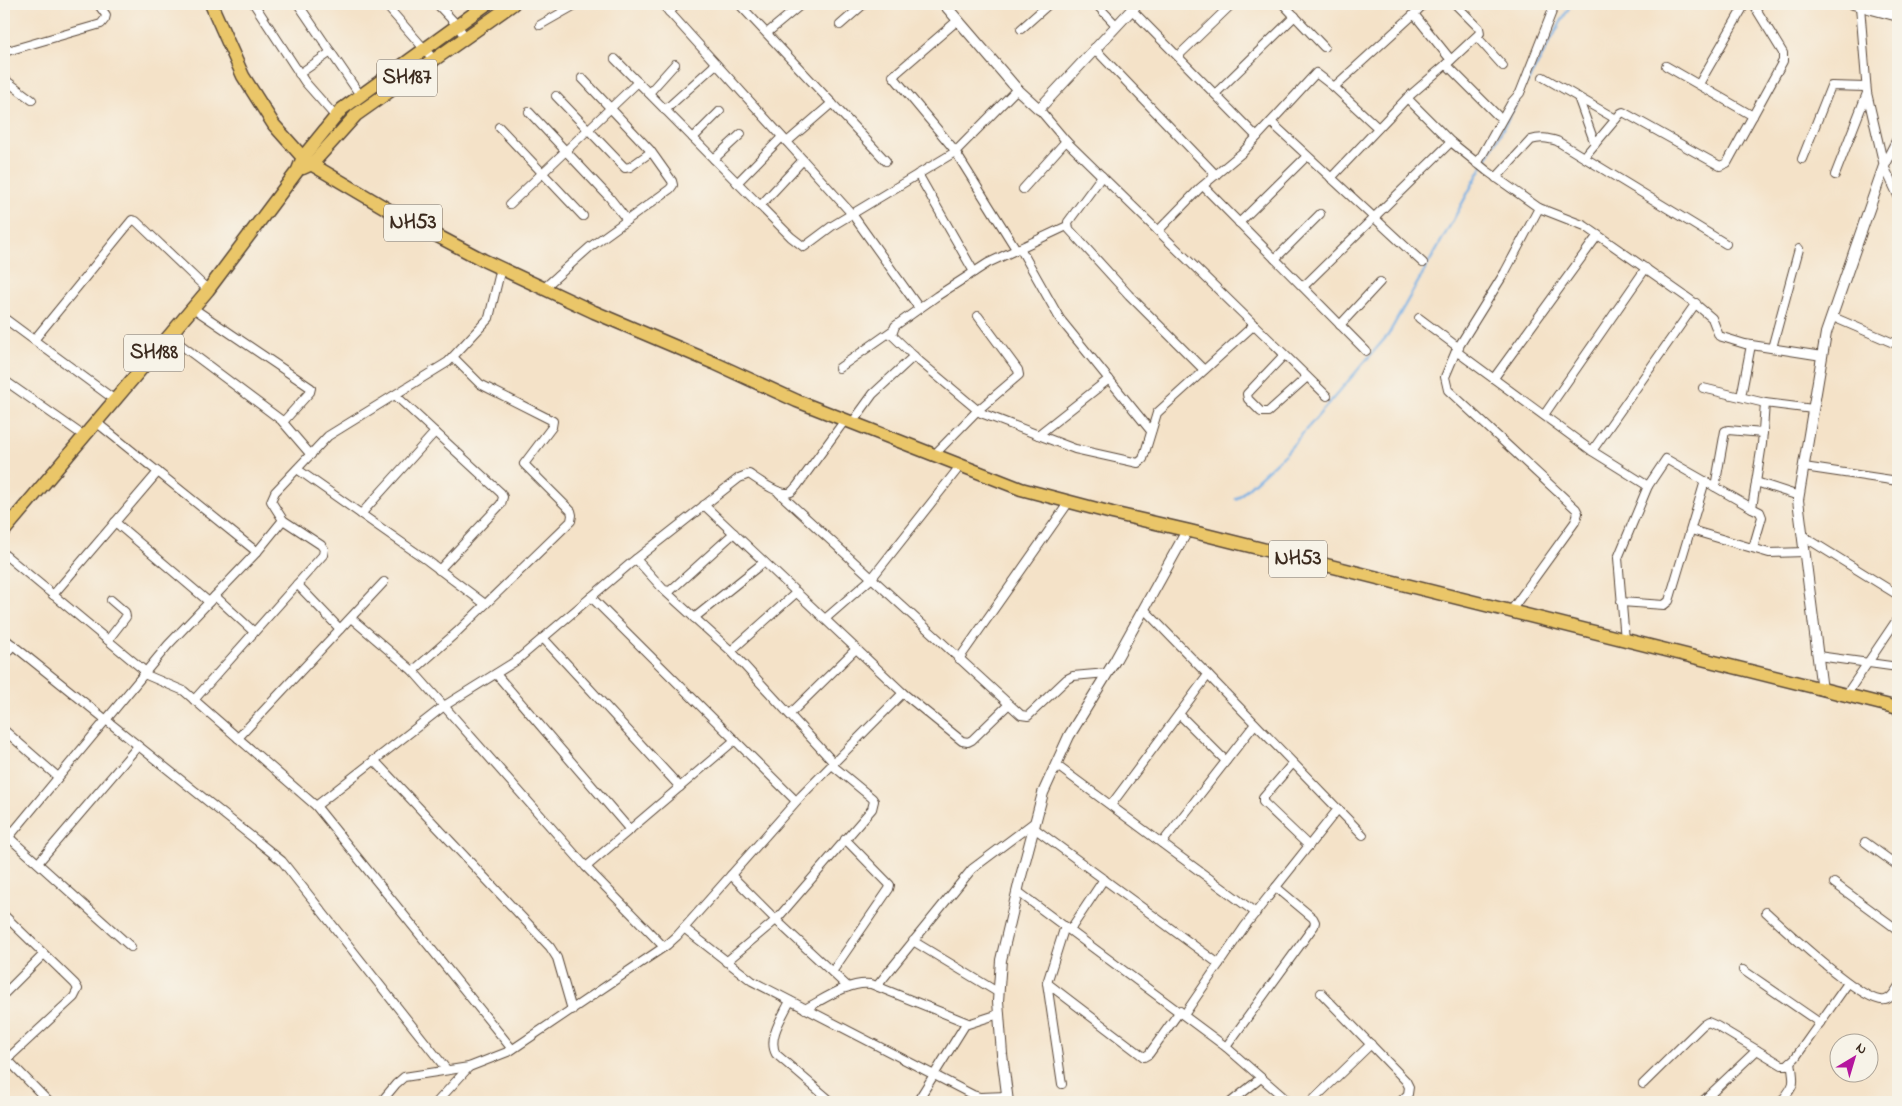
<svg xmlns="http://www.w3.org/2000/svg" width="1902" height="1106" font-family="'Indie Flower',sans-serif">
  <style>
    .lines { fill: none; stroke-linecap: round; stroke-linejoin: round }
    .stream { stroke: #74ade3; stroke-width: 2.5 }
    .minor-casing { stroke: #574638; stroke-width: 10 }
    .tertiary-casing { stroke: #574638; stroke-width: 12 }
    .primary-casing { stroke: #574638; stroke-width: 15 }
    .trunk-casing { stroke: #574638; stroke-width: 15 }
    .minor { stroke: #fff; stroke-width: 8 }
    .tertiary { stroke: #fff; stroke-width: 10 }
    .primary { stroke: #eac669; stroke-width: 12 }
    .trunk { stroke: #eac669; stroke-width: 12 }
    .labels { text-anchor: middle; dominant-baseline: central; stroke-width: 4.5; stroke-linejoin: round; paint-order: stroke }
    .shield { fill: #f7f3e8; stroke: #73665b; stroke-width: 1 }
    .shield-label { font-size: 21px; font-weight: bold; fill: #3b2a1e }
  </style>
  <rect width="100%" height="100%" fill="#f7f3e8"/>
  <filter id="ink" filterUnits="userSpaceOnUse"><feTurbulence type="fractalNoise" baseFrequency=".02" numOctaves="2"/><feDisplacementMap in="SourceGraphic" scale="10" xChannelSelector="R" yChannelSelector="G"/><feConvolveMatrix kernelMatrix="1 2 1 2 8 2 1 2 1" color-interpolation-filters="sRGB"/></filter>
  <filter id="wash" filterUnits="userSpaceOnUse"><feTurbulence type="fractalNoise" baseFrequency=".0096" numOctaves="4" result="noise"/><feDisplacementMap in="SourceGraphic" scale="20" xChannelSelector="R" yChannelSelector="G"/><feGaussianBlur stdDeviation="1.12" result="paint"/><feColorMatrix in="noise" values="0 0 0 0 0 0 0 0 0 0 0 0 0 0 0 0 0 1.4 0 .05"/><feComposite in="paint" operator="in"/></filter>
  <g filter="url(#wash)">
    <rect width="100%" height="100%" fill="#f4e2c8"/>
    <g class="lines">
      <g class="stream">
        <polyline points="1527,83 1571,4"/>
        <polyline points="1236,499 1285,454 1388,335 1452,222 1519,99"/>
      </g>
    </g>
  </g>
  <g filter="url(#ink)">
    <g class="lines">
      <g class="minor-casing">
        <g id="minor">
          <polyline points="254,4 305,82 335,116"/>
          <polyline points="298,4 360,95"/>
          <polyline points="385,4 434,60"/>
          <polyline points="437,4 457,25 465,37"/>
          <polyline points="662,4 852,214 919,308"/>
          <polyline points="739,4 886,161"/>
          <polyline points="1096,4 1116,25"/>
          <polyline points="1283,4 1324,47"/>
          <polyline points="1860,6 1867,93 1884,166 1898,196"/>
          <polyline points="1131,9 1257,137"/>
          <polyline points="669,12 678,4"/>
          <polyline points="1414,14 1424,4"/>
          <polyline points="958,20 893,76 953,148 1016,249"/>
          <polyline points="540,25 577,4"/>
          <polyline points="840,25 864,4"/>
          <polyline points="1021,29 1049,4"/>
          <polyline points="767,33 802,4"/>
          <polyline points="1477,37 1503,66"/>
          <polyline points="1094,48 1216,175"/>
          <polyline points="4,52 101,24 105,19 106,15 98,4"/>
          <polyline points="1178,56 1232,4"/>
          <polyline points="615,59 791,237 804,247 832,226 955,152 1017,89"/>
          <polyline points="1451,60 1480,33 1479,28 1455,4"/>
          <polyline points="1446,64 1497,115"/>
          <polyline points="1666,66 1753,116"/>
          <polyline points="299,74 331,52"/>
          <polyline points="1543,77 1616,119"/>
          <polyline points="4,79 32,100"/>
          <polyline points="1699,84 1745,4"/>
          <polyline points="1334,87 1378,128"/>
          <polyline points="649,93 675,64"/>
          <polyline points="1215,94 1295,16"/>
          <polyline points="556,96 625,168 630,167 651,152"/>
          <polyline points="1578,97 1595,144"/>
          <polyline points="1039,109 1066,141 1327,396"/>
          <polyline points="665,110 716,64"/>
          <polyline points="529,112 609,197 627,220"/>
          <polyline points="1271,122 1423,263"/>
          <polyline points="499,127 583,216"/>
          <polyline points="693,138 720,111"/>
          <polyline points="787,142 832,103"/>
          <polyline points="1584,157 1621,113 1623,112 1720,166 1727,163 1783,61 1783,53 1753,4"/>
          <polyline points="714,159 741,134"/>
          <polyline points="1802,159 1831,86 1866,87"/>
          <polyline points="1477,164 1512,102 1520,93 1555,4"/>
          <polyline points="918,174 974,272"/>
          <polyline points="1835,175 1867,93"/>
          <polyline points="1102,176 1068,222 1069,229 1129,295 1204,370"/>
          <polyline points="1331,178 1407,98"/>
          <path d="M1496,178L1531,140C1540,137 1547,138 1557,141L1726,244"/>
          <polyline points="737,183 782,137"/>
          <polyline points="1203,186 1366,351"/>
          <polyline points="1023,189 1066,141"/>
          <polyline points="510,204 638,82"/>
          <polyline points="760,206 803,160"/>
          <polyline points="1539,208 1585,226 1692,301 1712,318 1719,336 1745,344 1822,356"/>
          <polyline points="1239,223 1307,156"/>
          <polyline points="1067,226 988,263 937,296 895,326 892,335 918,360 981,413 1075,449 1138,463 1143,459 1157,413 1254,325"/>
          <polyline points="1158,231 1200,188 1243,152 1316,73 1334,87 1414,14 1451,60 1407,98 1451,142 1487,171 1539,208 1505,272 1456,351 1592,451 1648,486 1666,459 1752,508 1762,444 1765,403 1813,409"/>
          <polyline points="1020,248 1060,319 1151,431"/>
          <polyline points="1275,259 1320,214"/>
          <polyline points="1303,287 1451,142"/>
          <polyline points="544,288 590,247 670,189 673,185 672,181 650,150 582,78"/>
          <polyline points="193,308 311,388 310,392 283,422"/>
          <polyline points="1833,317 1898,345"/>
          <polyline points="4,318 115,400"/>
          <polyline points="1419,318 1459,348"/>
          <polyline points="1340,325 1380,282"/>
          <polyline points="169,336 281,420 311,455"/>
          <polyline points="34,340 132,220 136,221 208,290"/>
          <polyline points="1772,348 1799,249"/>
          <polyline points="1456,351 1445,377 1448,390 1576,509 1578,513 1575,522 1510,612"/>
          <polyline points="1284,355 1247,394 1248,399 1261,412 1268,412 1307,377"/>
          <polyline points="839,368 893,330"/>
          <polyline points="1494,378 1598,235"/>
          <polyline points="4,380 84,436"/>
          <polyline points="1703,388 1765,403"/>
          <polyline points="395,395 501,493 503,497 501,504 439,570"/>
          <polyline points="1741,397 1751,345"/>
          <polyline points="1544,415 1646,268"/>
          <polyline points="96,422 257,552"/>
          <polyline points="852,423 873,394 914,356"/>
          <polyline points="1038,435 1109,379"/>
          <polyline points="1592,451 1696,303"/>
          <polyline points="934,455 977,411 1019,375 1018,370 978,316"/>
          <polyline points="1804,467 1898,481"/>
          <polyline points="297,469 428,561 485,604"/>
          <polyline points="1756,482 1799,496"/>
          <polyline points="1715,487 1725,431 1728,430 1763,433"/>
          <polyline points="779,493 1021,715 1028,716 1067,679 1073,676 1107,673"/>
          <polyline points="704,505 903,693 962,741 968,742 972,740 1008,705"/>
          <polyline points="1752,508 1760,512 1762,517 1753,548"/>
          <polyline points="361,514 435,432"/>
          <polyline points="115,522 209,602"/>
          <polyline points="1691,530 1769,553 1805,552"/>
          <polyline points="1803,536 1898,595"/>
          <polyline points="4,554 146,672"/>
          <polyline points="636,559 664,590 670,591 734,533"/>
          <polyline points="297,584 340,629"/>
          <polyline points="666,592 731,651 797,592"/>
          <polyline points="53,595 158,472"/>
          <polyline points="215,596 254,632"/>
          <polyline points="591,597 796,801"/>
          <polyline points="1621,602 1664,605 1669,601 1705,481"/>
          <polyline points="1144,609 1363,835"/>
          <polyline points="351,618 413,671 586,867 664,947"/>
          <polyline points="694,618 764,562"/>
          <polyline points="825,619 872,578 961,465"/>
          <polyline points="4,638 282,861 447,1070"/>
          <polyline points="543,638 680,787"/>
          <polyline points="108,640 126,617 125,612 111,600"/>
          <polyline points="1625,640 1618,558 1648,486"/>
          <polyline points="731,651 834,763"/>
          <polyline points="4,656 13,645"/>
          <polyline points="1818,656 1898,667"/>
          <polyline points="959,659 1069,502"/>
          <polyline points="413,671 457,632 571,521 572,515 571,511 524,464 552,427 553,421 480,384 453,357"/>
          <polyline points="144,674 184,691 316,806 512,1049"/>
          <polyline points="496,674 630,830"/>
          <polyline points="1846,695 1898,618"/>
          <polyline points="194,700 323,555 324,549 321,545 283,520"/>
          <polyline points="790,714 856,649"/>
          <polyline points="1179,714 1226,761"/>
          <polyline points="4,730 58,777"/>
          <polyline points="238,738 384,582"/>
          <polyline points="374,760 550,947 557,958 572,1010"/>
          <polyline points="1293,763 1263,798 1263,802 1309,846"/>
          <polyline points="1056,765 1256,913"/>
          <polyline points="1111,805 1208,675"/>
          <path d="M316,806L444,706L516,661L631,563L739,478L749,474C758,480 781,497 791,492C793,491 795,488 797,486L845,420"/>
          <polyline points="1034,828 1219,964"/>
          <polyline points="4,833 131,947"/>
          <polyline points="1865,842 1898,866"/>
          <polyline points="4,843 168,645 257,552 283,520 271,501 275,492 328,436 448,362 489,318 501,268"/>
          <polyline points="1162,843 1255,724"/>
          <polyline points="38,863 138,746"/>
          <polyline points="586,867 735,740"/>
          <polyline points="731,875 776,920 848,987"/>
          <polyline points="1834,883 1898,930"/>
          <polyline points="1017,891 1226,1047 1289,1102"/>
          <path d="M1766,912C1784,928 1864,1005 1885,1000C1891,999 1895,992 1898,987"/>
          <polyline points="4,915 75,984 78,989 74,997 4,1062"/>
          <polyline points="684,928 752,981 973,1095 980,1097 1007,1096"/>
          <polyline points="1070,930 1104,879"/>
          <polyline points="913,941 999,993"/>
          <polyline points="726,962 776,920 872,809 874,801 872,798 832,765"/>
          <polyline points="1743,970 1820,1023"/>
          <polyline points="832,972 889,889 890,885 845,839"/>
          <polyline points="1047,983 1144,1057 1149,1054 1180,1011"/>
          <polyline points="877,986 972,869 1036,821"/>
          <polyline points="1321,993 1406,1081 1409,1087 1408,1094 1400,1102"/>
          <polyline points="4,994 44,954"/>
          <path d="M790,1001C783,1016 767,1038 776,1054L832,1102"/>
          <path d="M805,1009C824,999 849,981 871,984L968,1023"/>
          <polyline points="1184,1015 1245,926 1338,809"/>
          <polyline points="1226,1047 1314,926 1315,922 1313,918 1276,887"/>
          <polyline points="7,1059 49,1102"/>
          <polyline points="1062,1084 1047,983 1065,926"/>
          <polyline points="1643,1084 1703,1025 1708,1022 1717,1026 1782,1065 1787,1065 1795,1058 1848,983"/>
          <polyline points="381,1102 396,1084 404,1077 469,1067 510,1051 667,945 677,936 801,796 903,693"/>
          <polyline points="437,1102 469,1067"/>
          <polyline points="917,1102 965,1025 999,1014"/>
          <polyline points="1231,1102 1261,1078"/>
          <polyline points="1311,1102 1371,1044"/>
          <polyline points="1702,1102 1757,1050"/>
          <path d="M1781,1102C1795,1084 1795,1085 1791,1062"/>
        </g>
      </g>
      <g class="tertiary-casing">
        <g id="tertiary">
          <polyline points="944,4 1017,89 1039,109 1137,4"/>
          <polyline points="1853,4 1898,16"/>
          <polyline points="1888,4 1898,7"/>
          <polyline points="1822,690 1798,500 1826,333 1884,166 1898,139"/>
          <polyline points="1008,1102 1002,1054 998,1001 1001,960 1020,880 1043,793 1069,736 1116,659 1187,531"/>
        </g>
      </g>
      <g class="primary-casing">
        <g id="primary">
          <polyline points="303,168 312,164 356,115 513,4"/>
          <polyline points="4,531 208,290 298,170 303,157 342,109 487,4"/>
        </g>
      </g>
      <g class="trunk-casing">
        <polyline id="trunk" points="211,4 243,76 274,125 306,161 394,213 483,260 594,312 714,363 797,401 1021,489 1112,513 1190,531 1898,708"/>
      </g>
      <use href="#minor" class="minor"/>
      <use href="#tertiary" class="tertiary"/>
      <use href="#primary" class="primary"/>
      <use href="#trunk" class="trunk"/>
    </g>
  </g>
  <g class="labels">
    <g class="shield">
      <rect x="377" y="59.5" width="60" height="37" rx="4"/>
      <rect x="384" y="204.5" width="58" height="37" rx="4"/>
      <rect x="124" y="334.5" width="60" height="37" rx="4"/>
      <rect x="1269" y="540.5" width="58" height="37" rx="4"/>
    </g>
    <g class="shield-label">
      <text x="407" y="78">SH187</text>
      <text x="413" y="223">NH53</text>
      <text x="154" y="353">SH188</text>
      <text x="1298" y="559">NH53</text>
    </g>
  </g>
  <rect width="1902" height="1106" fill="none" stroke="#f7f3e8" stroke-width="20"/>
  <g transform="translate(1854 1058) rotate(38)"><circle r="24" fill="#f7f3e8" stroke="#aca397"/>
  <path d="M0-4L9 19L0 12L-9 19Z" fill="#b5179e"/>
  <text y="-8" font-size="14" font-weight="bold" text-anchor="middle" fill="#3b2a1e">N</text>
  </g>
</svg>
